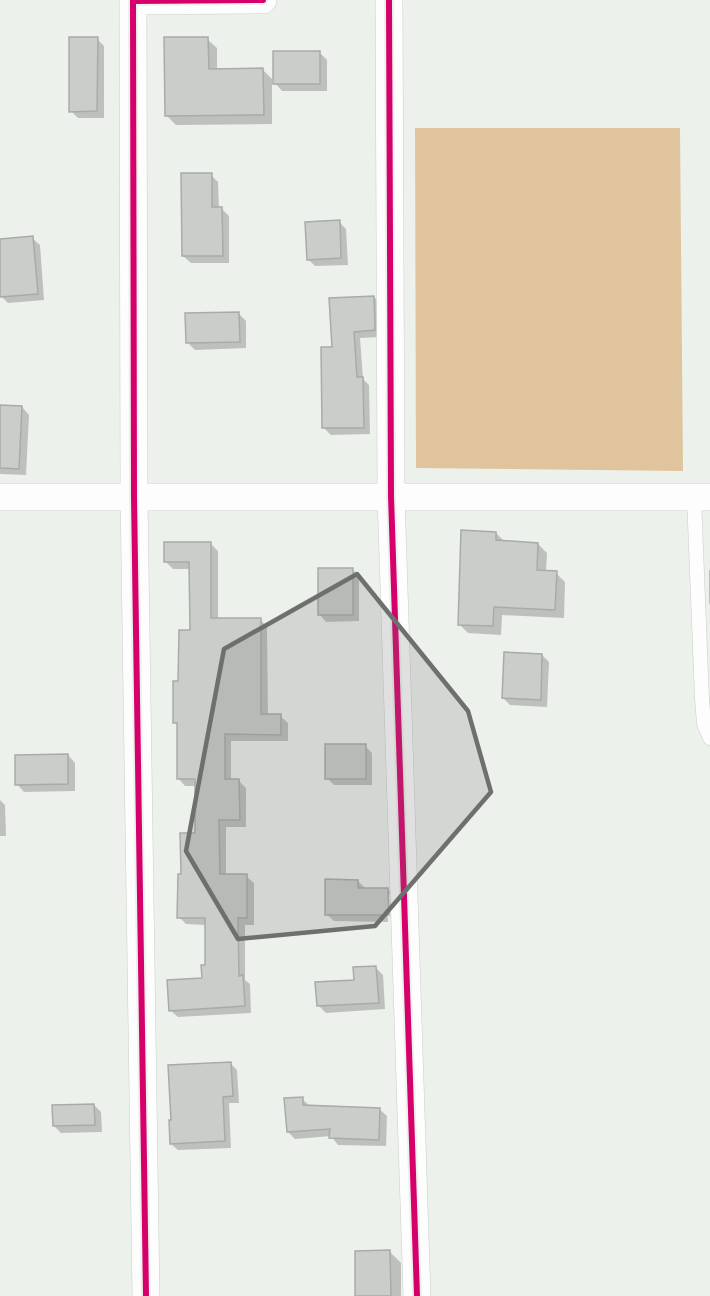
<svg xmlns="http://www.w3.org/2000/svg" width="710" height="1296" font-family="Lato,sans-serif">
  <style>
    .forest { fill: #e0c49d }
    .shadow { fill: #0003 }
    .building { fill: #cacdca; stroke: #a8aca9; stroke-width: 1.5 }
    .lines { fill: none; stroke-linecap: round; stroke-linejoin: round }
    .service-casing { stroke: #cacdc9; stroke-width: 15 }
    .minor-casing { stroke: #cacdc9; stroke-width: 28 }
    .service { stroke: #fcfdfc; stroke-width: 14 }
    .minor { stroke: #fcfdfc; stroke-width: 27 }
    .cycleway-casing { stroke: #ecf2eb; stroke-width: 10 }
    .cycleway { stroke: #d6006c; stroke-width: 6 }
    .marked { fill: #6e706d; fill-opacity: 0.2; stroke: #6e706d; stroke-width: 4.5; stroke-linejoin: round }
  </style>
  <rect width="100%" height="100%" fill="#edf1ec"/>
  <polygon class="forest" points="415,128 680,128 683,471 416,468"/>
  <g class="shadow">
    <polygon points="97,39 104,46 104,118 78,118 71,111"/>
    <polygon points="207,39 217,48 217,70 263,70 272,79 272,124 176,125 166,115"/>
    <polygon points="319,52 327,60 327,91 282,91 275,83"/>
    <polygon points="211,175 218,182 219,209 222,209 229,216 229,263 191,263 183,256"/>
    <polygon points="339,222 346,229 348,265 315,266 308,259"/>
    <polygon points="32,238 40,245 44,300 8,303 1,296 0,240"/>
    <polygon points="374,297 381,304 381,337 360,338 363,379 369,385 370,434 331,435 324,428 334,348"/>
    <polygon points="238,313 246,321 246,348 195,350 187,342"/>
    <polygon points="0,406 22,407 29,415 26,475 0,474"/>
    <polygon points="496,533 505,542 538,544 547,553 546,572 556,573 565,582 564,618 502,615 501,635 468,633 459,624"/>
    <polygon points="211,544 218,551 218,620 260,619 267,627 268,715 280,716 288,723 288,741 231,741 231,781 239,781 246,788 246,827 226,827 226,876 246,876 254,883 254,925 245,925 245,980 250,984 251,1013 178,1017 170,1010 204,979 206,966 206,925 186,924 179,917 182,876 196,834 197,786 185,786 178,778 178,726 175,722 180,683 191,631 191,569 173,569 166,562"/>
    <polygon points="352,569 359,576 359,621 326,622 319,614"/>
    <polygon points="709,570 710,570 710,605 709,603"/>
    <polygon points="542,655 549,662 547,707 510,705 503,698"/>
    <polygon points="365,746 372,753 372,785 334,785 327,778"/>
    <polygon points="68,755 75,763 75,791 24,792 17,784"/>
    <polygon points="0,800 5,805 6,836 0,836"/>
    <polygon points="358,881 366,889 387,889 395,896 395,922 391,922 390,894 387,894 388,922 334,921 326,914"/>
    <polygon points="376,968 383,975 385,1009 326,1013 318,1005"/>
    <polygon points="230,1063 237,1070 239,1103 229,1103 231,1148 178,1150 171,1144"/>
    <polygon points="302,1099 310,1106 379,1109 387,1116 386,1146 338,1145 331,1136 295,1139 288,1132"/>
    <polygon points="94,1105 101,1112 102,1132 61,1133 54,1126"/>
    <polygon points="390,1252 401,1263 401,1296 357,1296"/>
  </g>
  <g class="building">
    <polygon points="69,37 98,37 97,111 69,112"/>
    <polygon points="164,37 208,37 209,69 263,68 264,115 165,116"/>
    <rect x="273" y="51" width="47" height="33"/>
    <polygon points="181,173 212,173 212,207 222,207 223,256 182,256"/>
    <polygon points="340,220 341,258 307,260 305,222"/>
    <polygon points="33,236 38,294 0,297 0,239"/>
    <polygon points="374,296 375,330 354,332 357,377 363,377 364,428 322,428 321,347 332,347 329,298"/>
    <polygon points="239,312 240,342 186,343 185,313"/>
    <polygon points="0,405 22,406 19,469 0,468"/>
    <polygon points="461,530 496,532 496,540 538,543 537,570 557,571 555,610 494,607 493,626 458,625"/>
    <polygon points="164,542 211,542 211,618 261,618 261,714 281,714 281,735 225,734 225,779 239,779 240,820 219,820 220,874 247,874 247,918 238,918 239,976 243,975 245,1006 169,1011 167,980 202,978 201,965 205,965 205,918 177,918 178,874 181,874 180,833 195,833 195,779 177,779 177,723 173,723 173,681 178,681 179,630 190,630 189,562 164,562"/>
    <rect x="318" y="568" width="35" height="47"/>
    <polygon points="504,652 542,654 541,700 502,698"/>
    <rect x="325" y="744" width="41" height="35"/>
    <polygon points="68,754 68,784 15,785 15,755"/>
    <polygon points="325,879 358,880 358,888 388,888 389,915 325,915"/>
    <polygon points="376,966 379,1003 317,1006 315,982 354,980 353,967"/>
    <polygon points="231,1062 233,1096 223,1097 225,1141 170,1144 169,1120 171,1120 168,1065"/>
    <polygon points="303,1097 303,1105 380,1108 379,1140 329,1138 330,1129 287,1132 284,1098"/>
    <polygon points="94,1104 95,1125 53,1126 52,1105"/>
    <polygon points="390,1250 391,1296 355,1296 355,1251"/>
  </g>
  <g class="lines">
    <g class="service-casing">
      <polyline id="service" points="694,497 702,699 704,724 710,738"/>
    </g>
    <g class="minor-casing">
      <g id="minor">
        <polyline points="389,0 391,496 417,1296"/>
        <polyline points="0,497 710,497"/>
        <polyline points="146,1296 134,497 133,1 263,0"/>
      </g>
    </g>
    <use href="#service" class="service"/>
    <use href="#minor" class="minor"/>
    <g class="cycleway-casing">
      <g id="cycleway">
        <polyline points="389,0 391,496 417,1296"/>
        <polyline points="146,1296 134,497 133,1 263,0"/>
      </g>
    </g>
    <use href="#cycleway" class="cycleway"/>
  </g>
  <path class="marked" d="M357,574L468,711L491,792L375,926L238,939L186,851L224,649Z"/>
</svg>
